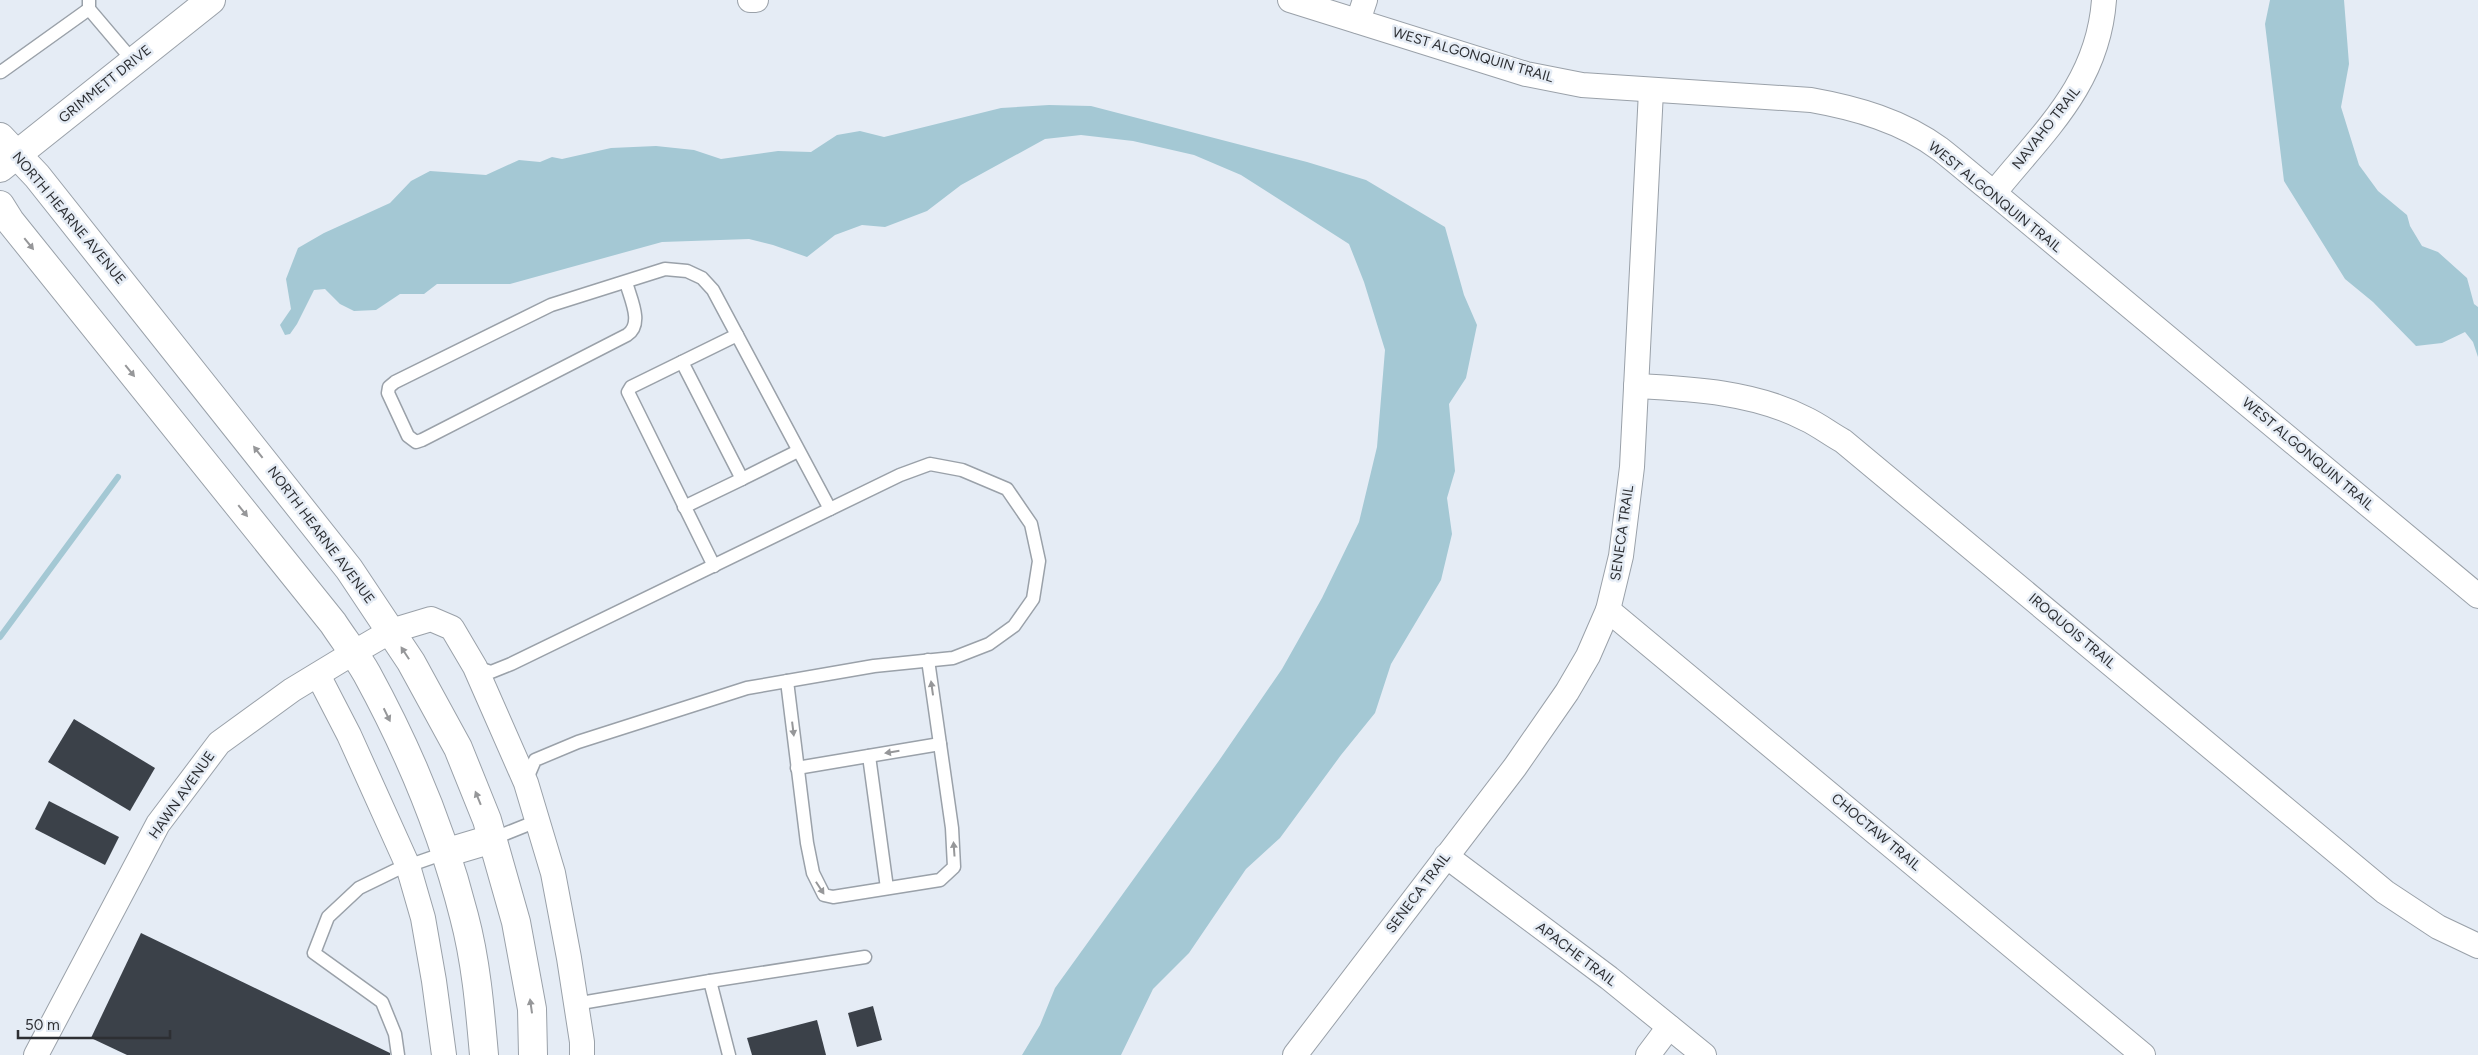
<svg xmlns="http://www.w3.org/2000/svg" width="2478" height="1055" font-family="Figtree,sans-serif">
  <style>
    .water { fill: #a4c8d4 }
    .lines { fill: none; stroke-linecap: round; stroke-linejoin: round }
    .stream { stroke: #a4c8d4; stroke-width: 6 }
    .building { fill: #3b4149 }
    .lane-casing { stroke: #9aa1a9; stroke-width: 15 }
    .street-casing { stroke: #9aa1a9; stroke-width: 26 }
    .secondary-casing { stroke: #9aa1a9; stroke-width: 30 }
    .lane { stroke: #fff; stroke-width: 12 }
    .street { stroke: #fff; stroke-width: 24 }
    .secondary { stroke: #fff; stroke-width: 28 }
    .oneway { fill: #969799 }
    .labels { text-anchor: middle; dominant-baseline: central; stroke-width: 5; stroke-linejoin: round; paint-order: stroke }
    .street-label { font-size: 14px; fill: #2d2f33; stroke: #e5ecf5 }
  </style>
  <rect width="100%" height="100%" fill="#e5ecf5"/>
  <g class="water">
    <polygon points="2270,0 2344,0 2349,64 2341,107 2359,165 2378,191 2407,215 2410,226 2422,246 2438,252 2467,278 2474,304 2478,307 2478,357 2473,342 2465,332 2442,343 2416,346 2373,302 2345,279 2284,181 2265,24"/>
    <polygon points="1049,105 1091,106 1307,162 1366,180 1445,227 1464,295 1477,325 1466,378 1449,404 1455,471 1447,498 1452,534 1441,580 1391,664 1375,713 1341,755 1280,838 1246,869 1189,953 1153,989 1121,1055 1022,1055 1040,1025 1055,988 1218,762 1282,669 1322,598 1359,522 1377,447 1385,350 1364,282 1349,244 1241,175 1194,155 1133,141 1081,135 1045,139 961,185 927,211 885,227 862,225 835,235 807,257 773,245 749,239 662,242 510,284 437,284 424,294 400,294 376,310 354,311 340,304 325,289 314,290 297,324 290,334 285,335 280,325 291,309 286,279 298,248 324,233 390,203 411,181 430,171 486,175 519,160 540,162 552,157 562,159 611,148 656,146 694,150 721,159 778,151 811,152 837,135 860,131 884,137 1001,108"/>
  </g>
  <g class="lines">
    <polyline class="stream" points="0,637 118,477"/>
  </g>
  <g class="building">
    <polygon points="74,719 155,768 130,811 48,762"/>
    <polygon points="49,801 119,837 105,865 35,829"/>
    <polygon points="141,933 390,1053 390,1055 127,1055 91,1038"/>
    <polygon points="873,1006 882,1040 857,1047 848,1013"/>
    <polygon points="817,1020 826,1055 752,1055 747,1038"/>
  </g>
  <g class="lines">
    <g class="lane-casing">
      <g id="lane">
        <polyline points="89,0 89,9 134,62"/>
        <polyline points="0,71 1,72 89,9"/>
        <path d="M626,282C630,298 644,324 627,335L422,440L416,442L408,436L388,393L389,387L395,382L551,305L665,269L687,271L702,278L713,290L737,335"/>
        <polyline points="682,362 742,479 684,507"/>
        <polyline points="742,479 798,451"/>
        <polyline points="714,566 628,392 631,387 737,335 830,509"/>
        <polyline points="475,667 491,672 511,664 900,475 930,464 962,470 1007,489 1031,524 1039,561 1033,599 1014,626 989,644 953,658 874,666 747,688 578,742 535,760 526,781"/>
        <polyline points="787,681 807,843 813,873 824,895 833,897 940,880 954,867 952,828 928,660"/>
        <polyline points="869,756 887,888"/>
        <polyline points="797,768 940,744"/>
        <polyline points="492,839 537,821"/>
        <polyline points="710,981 865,957"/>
        <polyline points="575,1004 710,981 729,1055"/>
        <polyline points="398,1055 395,1034 382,1002 314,953 328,917 359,888 396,870 445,853"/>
      </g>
    </g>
    <g class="street-casing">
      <g id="street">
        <polyline points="750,0 756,0"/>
        <path d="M1290,0L1526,74L1582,85L1811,100C1856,108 1902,121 1940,149C1958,163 1976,179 1994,193L2478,596"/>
        <polyline points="1358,21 1365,0"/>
        <path d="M1994,193C2044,131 2098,84 2104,0"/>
        <path d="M1636,386C1694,389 1754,392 1806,419C1819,425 1830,434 1843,441L2385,892L2438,927L2478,946"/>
        <polyline points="1608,610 2143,1055"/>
        <polyline points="318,675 349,735 408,866 423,918 434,981 444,1055"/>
        <polyline points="1446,856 1609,978 1704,1055"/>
        <polyline points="36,1055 158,824 219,743 292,690 353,653 391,631 431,619 452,628 475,667 526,783 553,873 569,958 582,1042 582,1055"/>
        <polyline points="1295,1055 1515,767 1567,692 1588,656 1608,610 1621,556 1632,467 1651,91"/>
        <polyline points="1648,1055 1669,1027"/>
      </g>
    </g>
    <g class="secondary-casing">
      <g id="secondary">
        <polyline points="0,137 37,176 349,569 411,662 458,748 487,820 516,922 532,1009 533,1055"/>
        <polyline points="0,168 211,0"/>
        <path d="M0,205L10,221L333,623C344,640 357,656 367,674C408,749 443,833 464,916C476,961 480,1009 484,1055"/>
        <polyline points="445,853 492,839"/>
      </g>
    </g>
    <use href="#lane" class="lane"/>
    <use href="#street" class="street"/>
    <use href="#secondary" class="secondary"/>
  </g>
  <defs><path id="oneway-solid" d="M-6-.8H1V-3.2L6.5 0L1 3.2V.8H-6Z" transform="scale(1.25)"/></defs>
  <g class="oneway">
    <use href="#oneway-solid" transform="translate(29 244) rotate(51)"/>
    <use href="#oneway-solid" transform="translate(130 371) rotate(51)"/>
    <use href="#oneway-solid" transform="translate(258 452) rotate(-128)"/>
    <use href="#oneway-solid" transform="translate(243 511) rotate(51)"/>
    <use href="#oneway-solid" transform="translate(405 653) rotate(-123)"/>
    <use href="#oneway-solid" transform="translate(932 688) rotate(-98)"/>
    <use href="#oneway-solid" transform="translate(387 715) rotate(64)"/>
    <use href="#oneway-solid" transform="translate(793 729) rotate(83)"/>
    <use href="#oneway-solid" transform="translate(892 752) rotate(171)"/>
    <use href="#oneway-solid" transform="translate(478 798) rotate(-112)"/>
    <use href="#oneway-solid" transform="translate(954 849) rotate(-94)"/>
    <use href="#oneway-solid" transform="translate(820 888) rotate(57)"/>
    <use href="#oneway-solid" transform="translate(531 1006) rotate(-98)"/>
  </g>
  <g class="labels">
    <g class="street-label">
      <text transform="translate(1473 55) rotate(16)">WEST ALGONQUIN TRAIL</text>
      <text transform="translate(105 84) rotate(-39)">GRIMMETT DRIVE</text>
      <text transform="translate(2046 128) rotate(-52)">NAVAHO TRAIL</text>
      <text transform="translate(1995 197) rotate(39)">WEST ALGONQUIN TRAIL</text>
      <text transform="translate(69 218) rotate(50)">NORTH HEARNE AVENUE</text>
      <text transform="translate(2308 454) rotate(40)">WEST ALGONQUIN TRAIL</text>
      <text transform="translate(1622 533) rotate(-82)">SENECA TRAIL</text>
      <text transform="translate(321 535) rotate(53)">NORTH HEARNE AVENUE</text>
      <text transform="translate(2072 631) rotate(40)">IROQUOIS TRAIL</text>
      <text transform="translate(182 795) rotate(-55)">HAWN AVENUE</text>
      <text transform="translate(1876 832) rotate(40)">CHOCTAW TRAIL</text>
      <text transform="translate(1418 893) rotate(-53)">SENECA TRAIL</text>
      <text transform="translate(1576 954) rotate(37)">APACHE TRAIL</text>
    </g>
  </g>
  <path d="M18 1030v8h152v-8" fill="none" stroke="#2d2f33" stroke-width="2.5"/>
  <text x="25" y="1030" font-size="15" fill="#2d2f33" stroke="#e5ecf5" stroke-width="4" paint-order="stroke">50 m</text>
</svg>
